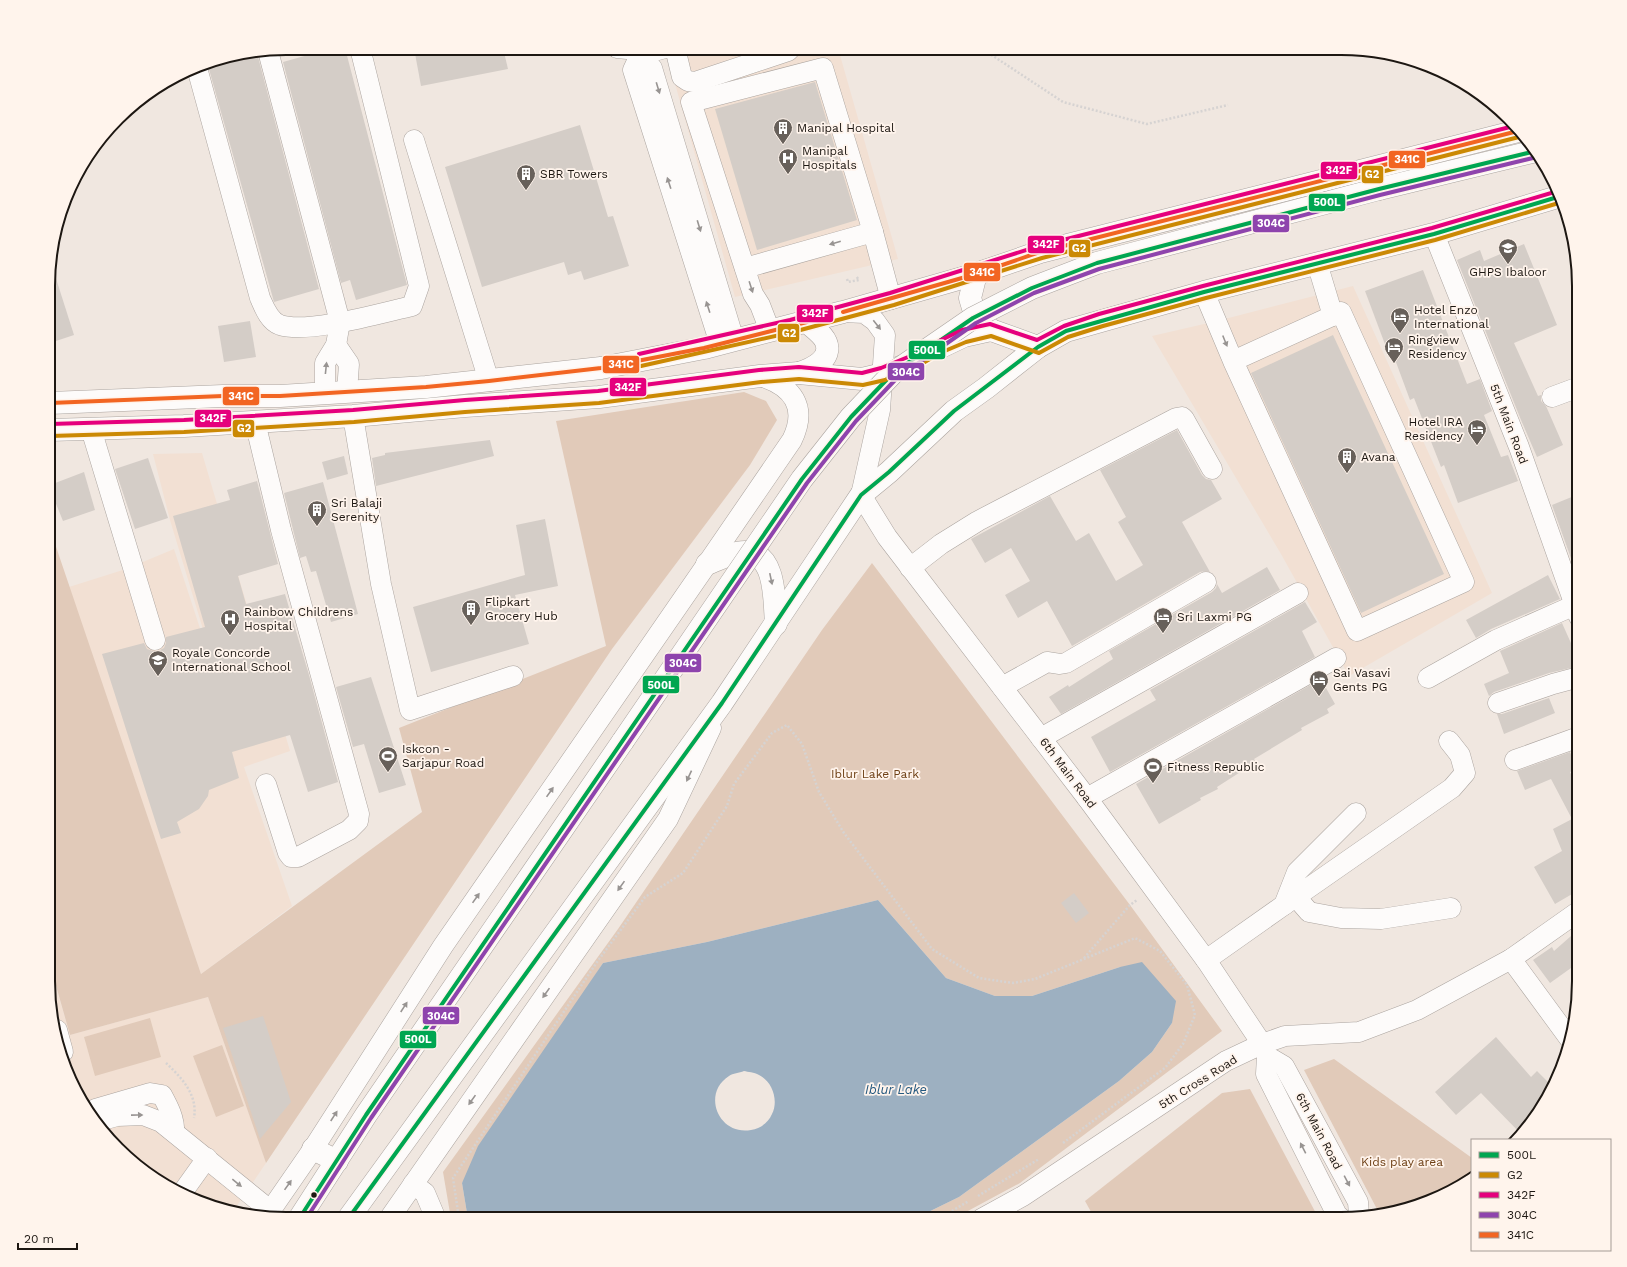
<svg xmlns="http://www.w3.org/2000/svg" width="1627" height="1267" font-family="'Work Sans',sans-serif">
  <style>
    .built { fill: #f2e0d3 }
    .green { fill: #e1cab9 }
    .water { fill: #9db0c1; fill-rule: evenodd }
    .building { fill: #d4cdc7 }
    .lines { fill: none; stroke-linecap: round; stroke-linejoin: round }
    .minor-casing { stroke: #aba49f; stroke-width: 21 }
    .major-casing { stroke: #aba49f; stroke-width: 23 }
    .highway-casing { stroke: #aba49f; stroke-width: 23 }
    .path { stroke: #d6d3d2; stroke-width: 2.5; stroke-dasharray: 2 2; stroke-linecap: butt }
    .minor { stroke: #fdfbfa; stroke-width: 20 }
    .major { stroke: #fdfbfa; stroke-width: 22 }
    .highway { stroke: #fdfbfa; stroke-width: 22 }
    .highway-bridge-casing { stroke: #aba49f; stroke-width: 23; stroke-linecap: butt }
    .highway-bridge { stroke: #fdfbfa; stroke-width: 22 }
    .bus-1-casing { stroke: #fff4ec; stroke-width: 7 }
    .bus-2-casing { stroke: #fff4ec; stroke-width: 7 }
    .bus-3-casing { stroke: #fff4ec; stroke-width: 7 }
    .bus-4-casing { stroke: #fff4ec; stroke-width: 7 }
    .bus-5-casing { stroke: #fff4ec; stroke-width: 7 }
    .bus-1 { stroke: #00a651; stroke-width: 4 }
    .bus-2 { stroke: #cb8904; stroke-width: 4 }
    .bus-3 { stroke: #e5007d; stroke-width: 4 }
    .bus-4 { stroke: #8e44ad; stroke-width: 4 }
    .bus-5 { stroke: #f26522; stroke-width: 4 }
    .oneway { fill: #989492 }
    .bus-dot { fill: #1d1712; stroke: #fff4ec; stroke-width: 1.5 }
    .labels { text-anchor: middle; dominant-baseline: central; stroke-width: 3.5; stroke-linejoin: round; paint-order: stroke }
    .poi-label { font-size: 12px; fill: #1d1712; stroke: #fff4ec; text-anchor: start }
    .street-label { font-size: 12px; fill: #1d1712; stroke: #fff4ec }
    .park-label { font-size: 12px; fill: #6f4117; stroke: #fff4ec }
    .water-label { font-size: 13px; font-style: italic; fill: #24587f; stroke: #fff4ec }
    .rim { fill: none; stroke: #1d1712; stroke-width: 2 }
    .line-badge { stroke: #fff4ec; stroke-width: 1.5 }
    .badge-label { font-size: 11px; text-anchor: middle; font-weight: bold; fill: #fff }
  </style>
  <rect width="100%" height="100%" fill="#f0e7e0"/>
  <g class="built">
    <polygon points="665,48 838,48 898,259 735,297"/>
    <polygon points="1353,286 1492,593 1349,676 1281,554 1152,336 1217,321"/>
    <polygon points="202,453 290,751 244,767 292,906 201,974 69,587 126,569 174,549 234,732 170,520 153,454"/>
    <polygon points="49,963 70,1035 208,997 266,1163 234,1210 195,1201 129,1160 73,1086 49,996"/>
  </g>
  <g class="green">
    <polygon points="744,392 766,401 777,420 750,465 612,649 266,1163 208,997 70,1035 49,961 50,529 201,974 422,812 399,728 606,646 556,421"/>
    <polygon points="872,563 1130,905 1222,1031 1020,1183 953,1219 914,1219 959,1197 1119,1081 1152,1052 1172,1023 1120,967 1032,996 995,996 946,978 878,900 707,942 603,963 462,1183 468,1219 451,1219 443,1172 618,929 822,630"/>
    <polygon points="150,1018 161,1057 95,1076 84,1037"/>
    <polygon points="222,1045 244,1106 216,1117 193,1056"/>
    <polygon points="1334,1059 1472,1158 1472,1178 1432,1201 1378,1211 1304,1070"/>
    <polygon points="1250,1089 1319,1219 1095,1219 1085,1201 1222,1093"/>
  </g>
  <path class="water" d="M878,900L946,978L995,996H1032L1120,967L1142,962L1176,1001L1172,1023L1152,1052L1119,1081L959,1197L914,1219H468L462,1183L478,1146L603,963L707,942ZM744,1071C748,1072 754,1072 759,1075C772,1081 779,1100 772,1114C768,1123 761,1128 751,1130C719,1136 701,1094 729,1076C733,1073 739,1073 744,1071Z"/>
  <g class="building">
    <polygon points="333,48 345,48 407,285 356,300 350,280 341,283 283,62"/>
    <polygon points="414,48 503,48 508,69 421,86"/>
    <polygon points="257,53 319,289 274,302 207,62"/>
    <polygon points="815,82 857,220 757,250 715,109"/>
    <polygon points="580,125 608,217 613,216 629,266 584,280 581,271 568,275 564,262 482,287 445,167"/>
    <polygon points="1524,244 1557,325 1514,343 1538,396 1541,395 1541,401 1546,406 1563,445 1537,457 1521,420 1457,260 1480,250 1484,261"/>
    <polygon points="53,269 74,335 50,343 50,270"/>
    <polygon points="1423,270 1467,384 1480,379 1492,411 1484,415 1501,457 1508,455 1518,481 1458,503 1444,465 1441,467 1414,398 1410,400 1390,346 1386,347 1365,291"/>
    <polygon points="250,321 256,357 224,362 218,326"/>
    <polygon points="1333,335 1444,574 1361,613 1251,373"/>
    <polygon points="1177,430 1202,475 1206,479 1211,480 1222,499 1182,522 1210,572 1206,571 1200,572 1072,646 1047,601 1018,618 1005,595 1030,581 1011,548 985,563 971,539 1050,496 1076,541 1089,533 1116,581 1143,565 1118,522 1126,517 1100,470"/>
    <polygon points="490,440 494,456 376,486 372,458 385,455 385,453"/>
    <polygon points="344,456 348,474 327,480 322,462"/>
    <polygon points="148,458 168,518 135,529 115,469"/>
    <polygon points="84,472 95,510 63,521 50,489 50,485"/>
    <polygon points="257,481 278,564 238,576 246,604 285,594 309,675 338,782 308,792 290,735 232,752 239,778 209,790 208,796 199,809 177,822 181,833 161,839 102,654 144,643 147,649 153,651 158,651 164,648 166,643 166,637 205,627 173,516 230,500 227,490"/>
    <polygon points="323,482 358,614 331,622 316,571 311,572 306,556 300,558 284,493"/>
    <polygon points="1579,494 1579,578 1578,578 1552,505"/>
    <polygon points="545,519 558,586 515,595 529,644 431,672 413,607 525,575 516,525"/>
    <polygon points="1267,567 1280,590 1061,714 1049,697 1068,685 1069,687 1113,659 1109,651 1212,592 1216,588 1217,584 1222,593"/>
    <polygon points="1548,575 1560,599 1491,629 1476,638 1466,620"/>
    <polygon points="1305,602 1317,622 1302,631 1315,657 1110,772 1091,737 1156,700 1150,690"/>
    <polygon points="1562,623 1579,661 1579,666 1549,673 1494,692 1489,696 1484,684 1509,673 1500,651"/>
    <polygon points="371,677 406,785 379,793 364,744 353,747 336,687"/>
    <polygon points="1321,679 1335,704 1327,709 1329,713 1301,728 1302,730 1254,759 1256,762 1217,787 1218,789 1200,798 1201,800 1159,824 1136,784"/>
    <polygon points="1549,698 1555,713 1504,734 1497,714 1502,714"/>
    <polygon points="1570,752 1577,769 1570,772 1579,790 1579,890 1555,904 1534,867 1562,851 1553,829 1572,819 1551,779 1525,790 1517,771"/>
    <polygon points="1074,893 1089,913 1076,923 1061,903"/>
    <polygon points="1579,929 1578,963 1550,983 1533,960 1552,947 1554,951"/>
    <polygon points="263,1016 291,1102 260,1139 223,1028"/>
    <polygon points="1496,1037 1531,1077 1537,1071 1552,1086 1522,1135 1481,1093 1456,1115 1435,1092"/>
  </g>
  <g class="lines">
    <g class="minor-casing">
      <g id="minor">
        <polyline points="617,48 638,50"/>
        <polyline points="638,48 640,55 652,68 734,340"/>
        <polyline points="675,48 682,77 688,81 695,82 788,51 791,48"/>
        <polyline points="268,51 340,322 336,345 325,363 325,393"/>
        <polyline points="640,55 633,70 720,344"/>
        <polyline points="640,55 665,48"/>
        <path d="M197,68L260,298C264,307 269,321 280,325C308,334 381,313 412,306L419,286L360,48"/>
        <polyline points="414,140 489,381"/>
        <polyline points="1434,234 1519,447 1579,617"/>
        <polyline points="1317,263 1333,316"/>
        <polyline points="745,268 873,232"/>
        <polyline points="1204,292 1233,361 1357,631 1464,582 1341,312 1233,361"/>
        <polyline points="843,312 864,313 875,321 885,335 880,410 861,495 887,537 1087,798 1206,960 1262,1044 1267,1056 1266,1074 1337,1215 1342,1219"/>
        <polyline points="770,331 760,305 753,294 691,102 823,68 873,232 891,299"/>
        <polyline points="336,345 349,364 347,392"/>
        <polyline points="1552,397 1579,387"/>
        <polyline points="353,416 381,584 410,710 513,676"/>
        <polyline points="255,422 281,530 359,814 358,821 349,830 298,857 291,857 288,853 266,784"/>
        <polyline points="91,429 155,640"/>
        <polyline points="910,568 941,544 978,521 1176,418 1182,417 1184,419 1212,469"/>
        <polyline points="1428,678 1496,640 1575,605"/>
        <polyline points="1002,687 1047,662 1060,664 1066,663 1206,582"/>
        <polyline points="1498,703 1553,684 1579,677"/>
        <polyline points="1041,738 1298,593"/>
        <polyline points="1515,760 1579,737"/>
        <polyline points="1087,798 1336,658"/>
        <polyline points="1296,897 1309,912 1341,918 1381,919 1451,908"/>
        <polyline points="1284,905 1452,788 1465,773 1460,755 1449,741"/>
        <polyline points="1511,959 1569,1038"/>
        <polyline points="1206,960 1284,905 1297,872 1356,813"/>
        <polyline points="57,1030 63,1052"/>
        <polyline points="1267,1056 1284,1066 1358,1202 1359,1215"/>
        <path d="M95,1109L150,1093L162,1095C168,1106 175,1119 174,1132"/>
        <polyline points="99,1121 117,1116 143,1115 161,1122 271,1211"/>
        <polyline points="413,1184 425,1193 436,1219"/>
        <polyline points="182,1193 207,1158"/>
        <path d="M266,1217L313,1149L443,946L707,564L792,440C808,407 793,386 760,376"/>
        <polyline points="389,1219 668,819 711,728"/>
        <polyline points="981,1219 1023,1196 1226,1061 1262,1044 1285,1036 1359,1032 1417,1010 1511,959 1579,911"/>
      </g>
    </g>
    <g class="major-casing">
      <g id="major">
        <polyline points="976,274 970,298 973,308 981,321 991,330 1038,347"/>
        <polyline points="941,347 964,336 991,330"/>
        <path d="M799,373C812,369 833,359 826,342C823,334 812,327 807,322"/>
        <polyline points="50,403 223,396 280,396 426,387 601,368 704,348 843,312 976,274 1040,252 1518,131"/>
        <polyline points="50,430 184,426 353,416 465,406 599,397 760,376 799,373 862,379 883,374 903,366"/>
      </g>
    </g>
    <g class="highway-casing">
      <g id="highway">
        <polyline points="1379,189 1536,151"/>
        <path d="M707,564C718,560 732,552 745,552C777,553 774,602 776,624"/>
        <polyline points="313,1149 337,1161"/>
        <polyline points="299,1219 366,1115 623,741"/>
        <polyline points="348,1219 722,703 861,495 889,472 954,411 986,388 1038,347 1066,331 1204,292 1434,234 1561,196"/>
      </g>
    </g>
    <g class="path">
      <polyline points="981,48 1063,102 1147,124 1228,105"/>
      <polyline points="847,279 848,282 859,280 856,276"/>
      <polyline points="1084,958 1130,905 1137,900"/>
      <path d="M166,1063C182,1078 198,1095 194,1118"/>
      <polyline points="978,1196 1039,1159"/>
      <polyline points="459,1219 453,1178 597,962 645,897 683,873 727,806 734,784 772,733 787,725 802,744 819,792 844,833 932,949 979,978 1013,983 1035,979 1135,938 1160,951 1187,985 1195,1015 1183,1044 1165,1068 1063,1143"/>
      <polyline points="938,1219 969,1201"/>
    </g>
    <use href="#minor" class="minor"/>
    <use href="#major" class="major"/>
    <use href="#highway" class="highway"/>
    <g class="highway-bridge-casing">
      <polyline id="highway-bridge" points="623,741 802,479 851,417 893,373 973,318 1032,288 1097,263 1379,189"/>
    </g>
    <use href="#highway-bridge" class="highway-bridge"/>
    <g class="bus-1-casing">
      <g id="bus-1">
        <polyline points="299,1219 366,1115 802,479 851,417 893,373 973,318 1032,288 1097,263 1379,189 1536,151"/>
        <polyline points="348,1219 722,703 861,495 889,472 954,411 1038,347 1066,331 1204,292 1434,234 1561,196"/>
      </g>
    </g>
    <g class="bus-2-casing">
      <g id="bus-2">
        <polyline points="641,366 793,332 894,305 1042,258 1519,137"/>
        <polyline points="50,436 184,432 354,422 465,412 599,403 761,382 799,379 863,385 885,380 918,366 940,353 966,342 991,336 1039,353 1068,337 1103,326 1206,298 1435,240 1562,202"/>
      </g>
    </g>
    <g class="bus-3-casing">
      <g id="bus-3">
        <polyline points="639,354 790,320 890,293 1039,246 1514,126"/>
        <polyline points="50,424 184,420 353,410 465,400 598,391 759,370 799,367 862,373 881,368 913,355 935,343 962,330 990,324 1037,340 1064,326 1099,314 1203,286 1432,228 1558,191"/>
      </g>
    </g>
    <g class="bus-4-casing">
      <polyline id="bus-4" points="306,1219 371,1118 807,483 856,421 897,378 976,323 1034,293 1099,269 1380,195 1537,157"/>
    </g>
    <g class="bus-5-casing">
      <g id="bus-5">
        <polyline points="843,312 976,274 1040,252 1518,131"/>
        <polyline points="50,403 223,396 280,396 426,387 489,381 601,368 704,348 807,322"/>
      </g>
    </g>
    <use href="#bus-1" class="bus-1"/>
    <use href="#bus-2" class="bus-2"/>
    <use href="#bus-3" class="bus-3"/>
    <use href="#bus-4" class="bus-4"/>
    <use href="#bus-5" class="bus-5"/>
  </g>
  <defs><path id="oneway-solid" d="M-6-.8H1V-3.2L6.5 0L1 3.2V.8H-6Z"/></defs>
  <g class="oneway">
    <use href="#oneway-solid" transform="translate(658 88) rotate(73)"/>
    <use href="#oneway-solid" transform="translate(669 183) rotate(-108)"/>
    <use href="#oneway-solid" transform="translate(699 226) rotate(73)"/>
    <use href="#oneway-solid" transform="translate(835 243) rotate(164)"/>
    <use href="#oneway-solid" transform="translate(751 287) rotate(72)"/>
    <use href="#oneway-solid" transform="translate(708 307) rotate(-108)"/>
    <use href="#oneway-solid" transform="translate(877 325) rotate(52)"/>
    <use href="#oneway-solid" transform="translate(1225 341) rotate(68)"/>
    <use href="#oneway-solid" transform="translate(326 368) rotate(-84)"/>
    <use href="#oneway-solid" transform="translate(771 579) rotate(78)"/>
    <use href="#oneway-solid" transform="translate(689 776) rotate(115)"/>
    <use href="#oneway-solid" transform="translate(550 792) rotate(-55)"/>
    <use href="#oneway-solid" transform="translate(621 886) rotate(125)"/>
    <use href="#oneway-solid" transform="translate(476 898) rotate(-55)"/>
    <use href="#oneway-solid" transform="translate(546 993) rotate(125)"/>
    <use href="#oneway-solid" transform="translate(404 1007) rotate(-57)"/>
    <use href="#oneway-solid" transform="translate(472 1100) rotate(125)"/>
    <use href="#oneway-solid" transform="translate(137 1115) rotate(-1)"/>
    <use href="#oneway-solid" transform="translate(334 1116) rotate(-57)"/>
    <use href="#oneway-solid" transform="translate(1303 1148) rotate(-117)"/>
    <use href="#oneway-solid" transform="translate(1347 1181) rotate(62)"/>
    <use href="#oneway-solid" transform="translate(237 1183) rotate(39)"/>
    <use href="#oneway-solid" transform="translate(288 1185) rotate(-55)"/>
  </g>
  <defs>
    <g id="building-pin" transform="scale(1)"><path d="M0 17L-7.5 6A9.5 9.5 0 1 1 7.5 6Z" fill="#67605a" stroke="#fff4ec"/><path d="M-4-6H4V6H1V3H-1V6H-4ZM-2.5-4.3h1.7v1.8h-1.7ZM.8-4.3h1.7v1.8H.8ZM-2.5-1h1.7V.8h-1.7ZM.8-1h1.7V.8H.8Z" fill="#fff"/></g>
    <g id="hospital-pin" transform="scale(1)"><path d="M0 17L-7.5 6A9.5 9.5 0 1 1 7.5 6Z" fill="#67605a" stroke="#fff4ec"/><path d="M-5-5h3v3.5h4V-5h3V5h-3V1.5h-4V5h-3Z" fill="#fff"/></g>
    <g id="school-pin" transform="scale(1)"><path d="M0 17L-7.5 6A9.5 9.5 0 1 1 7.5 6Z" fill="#67605a" stroke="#fff4ec"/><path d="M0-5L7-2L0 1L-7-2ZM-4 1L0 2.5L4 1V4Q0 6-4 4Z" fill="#fff"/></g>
    <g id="hotel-pin" transform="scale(1)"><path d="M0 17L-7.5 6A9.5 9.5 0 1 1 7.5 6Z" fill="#67605a" stroke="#fff4ec"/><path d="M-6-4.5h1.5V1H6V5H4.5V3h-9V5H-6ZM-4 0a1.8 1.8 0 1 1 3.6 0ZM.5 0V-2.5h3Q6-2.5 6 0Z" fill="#fff"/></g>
    <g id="stadium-pin" transform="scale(1)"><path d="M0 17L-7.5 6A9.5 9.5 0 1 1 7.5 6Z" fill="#67605a" stroke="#fff4ec"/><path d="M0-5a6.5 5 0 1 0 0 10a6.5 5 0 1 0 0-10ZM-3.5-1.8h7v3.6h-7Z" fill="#fff"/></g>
  </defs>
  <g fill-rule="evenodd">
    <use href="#building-pin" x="783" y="128"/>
    <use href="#hospital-pin" x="788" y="158"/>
    <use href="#building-pin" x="526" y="174"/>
    <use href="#school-pin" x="1508" y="248"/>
    <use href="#hotel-pin" x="1400" y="317"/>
    <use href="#hotel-pin" x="1394" y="347"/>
    <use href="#hotel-pin" x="1477" y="429"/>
    <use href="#building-pin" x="1347" y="457"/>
    <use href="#building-pin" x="317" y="510"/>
    <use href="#building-pin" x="471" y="609"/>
    <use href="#hotel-pin" x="1163" y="617"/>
    <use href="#hospital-pin" x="230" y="619"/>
    <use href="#school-pin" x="158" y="660"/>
    <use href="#hotel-pin" x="1319" y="680"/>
    <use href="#stadium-pin" x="388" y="756"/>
    <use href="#stadium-pin" x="1153" y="767"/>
  </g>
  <circle class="bus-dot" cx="314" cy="1195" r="3.5"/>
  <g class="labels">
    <g class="poi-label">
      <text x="797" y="128">Manipal Hospital</text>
      <text x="802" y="151">Manipal<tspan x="802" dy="14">Hospitals</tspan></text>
      <text x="540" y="174">SBR Towers</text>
      <text x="1508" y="272" text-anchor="middle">GHPS Ibaloor</text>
      <text x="1414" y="310">Hotel Enzo<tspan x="1414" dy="14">International</tspan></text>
      <text x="1408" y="340">Ringview<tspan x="1408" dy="14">Residency</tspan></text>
      <text x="1463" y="422" text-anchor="end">Hotel IRA<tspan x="1463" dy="14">Residency</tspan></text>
      <text x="1361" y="457">Avana</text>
      <text x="331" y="503">Sri Balaji<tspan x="331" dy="14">Serenity</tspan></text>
      <text x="485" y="602">Flipkart<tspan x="485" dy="14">Grocery Hub</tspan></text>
      <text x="244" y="612">Rainbow Childrens<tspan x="244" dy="14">Hospital</tspan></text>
      <text x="1177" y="617">Sri Laxmi PG</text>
      <text x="172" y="653">Royale Concorde<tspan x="172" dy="14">International School</tspan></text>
      <text x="1333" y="673">Sai Vasavi<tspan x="1333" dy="14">Gents PG</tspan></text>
      <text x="402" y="749">Iskcon -<tspan x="402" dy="14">Sarjapur Road</tspan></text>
      <text x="1167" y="767">Fitness Republic</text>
    </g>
    <g class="street-label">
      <text transform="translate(1509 424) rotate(69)">5th Main Road</text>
      <text transform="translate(1068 773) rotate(53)">6th Main Road</text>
      <text transform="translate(1198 1082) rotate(-32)">5th Cross Road</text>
      <text transform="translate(1319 1131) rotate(62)">6th Main Road</text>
    </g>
    <g class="park-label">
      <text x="875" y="774">Iblur Lake Park</text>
      <text x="1402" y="1162">Kids play area</text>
    </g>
    <g class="water-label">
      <text x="896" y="1089">Iblur Lake</text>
    </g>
  </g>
  <path d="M0 0H1627V1267H0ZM286 55H1341A231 231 0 0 1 1572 286V981A231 231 0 0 1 1341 1212H286A231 231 0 0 1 55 981V286A231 231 0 0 1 286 55Z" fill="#fff4ec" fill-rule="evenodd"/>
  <path class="rim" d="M286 55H1341A231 231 0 0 1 1572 286V981A231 231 0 0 1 1341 1212H286A231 231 0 0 1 55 981V286A231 231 0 0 1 286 55Z"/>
  <g class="line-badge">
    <rect x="1388" y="150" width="38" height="19" rx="4" fill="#f26522"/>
    <rect x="1320" y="161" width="38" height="19" rx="4" fill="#e5007d"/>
    <rect x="1361" y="165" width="23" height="19" rx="4" fill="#cb8904"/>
    <rect x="1308" y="193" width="38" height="19" rx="4" fill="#00a651"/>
    <rect x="1252" y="214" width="38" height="19" rx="4" fill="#8e44ad"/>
    <rect x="1027" y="235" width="38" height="19" rx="4" fill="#e5007d"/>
    <rect x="1068" y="239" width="23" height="19" rx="4" fill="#cb8904"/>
    <rect x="963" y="262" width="38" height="20" rx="4" fill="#f26522"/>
    <rect x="796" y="304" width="38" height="19" rx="4" fill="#e5007d"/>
    <rect x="777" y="323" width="23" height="20" rx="4" fill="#cb8904"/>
    <rect x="908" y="340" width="38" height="20" rx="4" fill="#00a651"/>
    <rect x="602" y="355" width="38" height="19" rx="4" fill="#f26522"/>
    <rect x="887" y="362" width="38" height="19" rx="4" fill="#8e44ad"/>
    <rect x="609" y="377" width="38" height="20" rx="4" fill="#e5007d"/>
    <rect x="222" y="386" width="38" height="20" rx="4" fill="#f26522"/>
    <rect x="194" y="409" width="38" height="19" rx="4" fill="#e5007d"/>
    <rect x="232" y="419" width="23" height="19" rx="4" fill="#cb8904"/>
    <rect x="664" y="653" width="38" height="20" rx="4" fill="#8e44ad"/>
    <rect x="642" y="675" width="38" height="19" rx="4" fill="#00a651"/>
    <rect x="422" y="1006" width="38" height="19" rx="4" fill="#8e44ad"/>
    <rect x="399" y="1030" width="38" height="19" rx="4" fill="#00a651"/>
  </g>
  <g class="badge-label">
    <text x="1407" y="163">341C</text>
    <text x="1339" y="174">342F</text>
    <text x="1372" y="178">G2</text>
    <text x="1327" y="206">500L</text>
    <text x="1271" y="227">304C</text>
    <text x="1046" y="248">342F</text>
    <text x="1079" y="252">G2</text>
    <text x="982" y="276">341C</text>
    <text x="815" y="317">342F</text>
    <text x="789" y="337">G2</text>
    <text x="927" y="354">500L</text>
    <text x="621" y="368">341C</text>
    <text x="906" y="376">304C</text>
    <text x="628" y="391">342F</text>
    <text x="241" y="400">341C</text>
    <text x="213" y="422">342F</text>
    <text x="244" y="432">G2</text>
    <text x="683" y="667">304C</text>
    <text x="661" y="689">500L</text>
    <text x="441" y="1020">304C</text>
    <text x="418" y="1043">500L</text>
  </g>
  <rect x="1471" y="1139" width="140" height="112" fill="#fff4ec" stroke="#a59c95"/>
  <rect x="1479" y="1152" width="20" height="6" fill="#00a651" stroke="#a59c95"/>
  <text x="1507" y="1159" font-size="12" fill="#1d1712">500L</text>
  <rect x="1479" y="1172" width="20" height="6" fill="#cb8904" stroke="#a59c95"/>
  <text x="1507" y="1179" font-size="12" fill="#1d1712">G2</text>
  <rect x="1479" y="1192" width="20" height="6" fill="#e5007d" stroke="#a59c95"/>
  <text x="1507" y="1199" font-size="12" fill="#1d1712">342F</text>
  <rect x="1479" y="1212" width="20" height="6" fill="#8e44ad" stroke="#a59c95"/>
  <text x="1507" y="1219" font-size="12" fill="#1d1712">304C</text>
  <rect x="1479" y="1232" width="20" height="6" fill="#f26522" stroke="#a59c95"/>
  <text x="1507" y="1239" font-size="12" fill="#1d1712">341C</text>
  <path d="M18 1243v6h59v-6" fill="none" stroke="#1d1712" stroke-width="2"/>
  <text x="24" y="1243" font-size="12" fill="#1d1712" stroke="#fff4ec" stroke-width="3" paint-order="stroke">20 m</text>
</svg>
